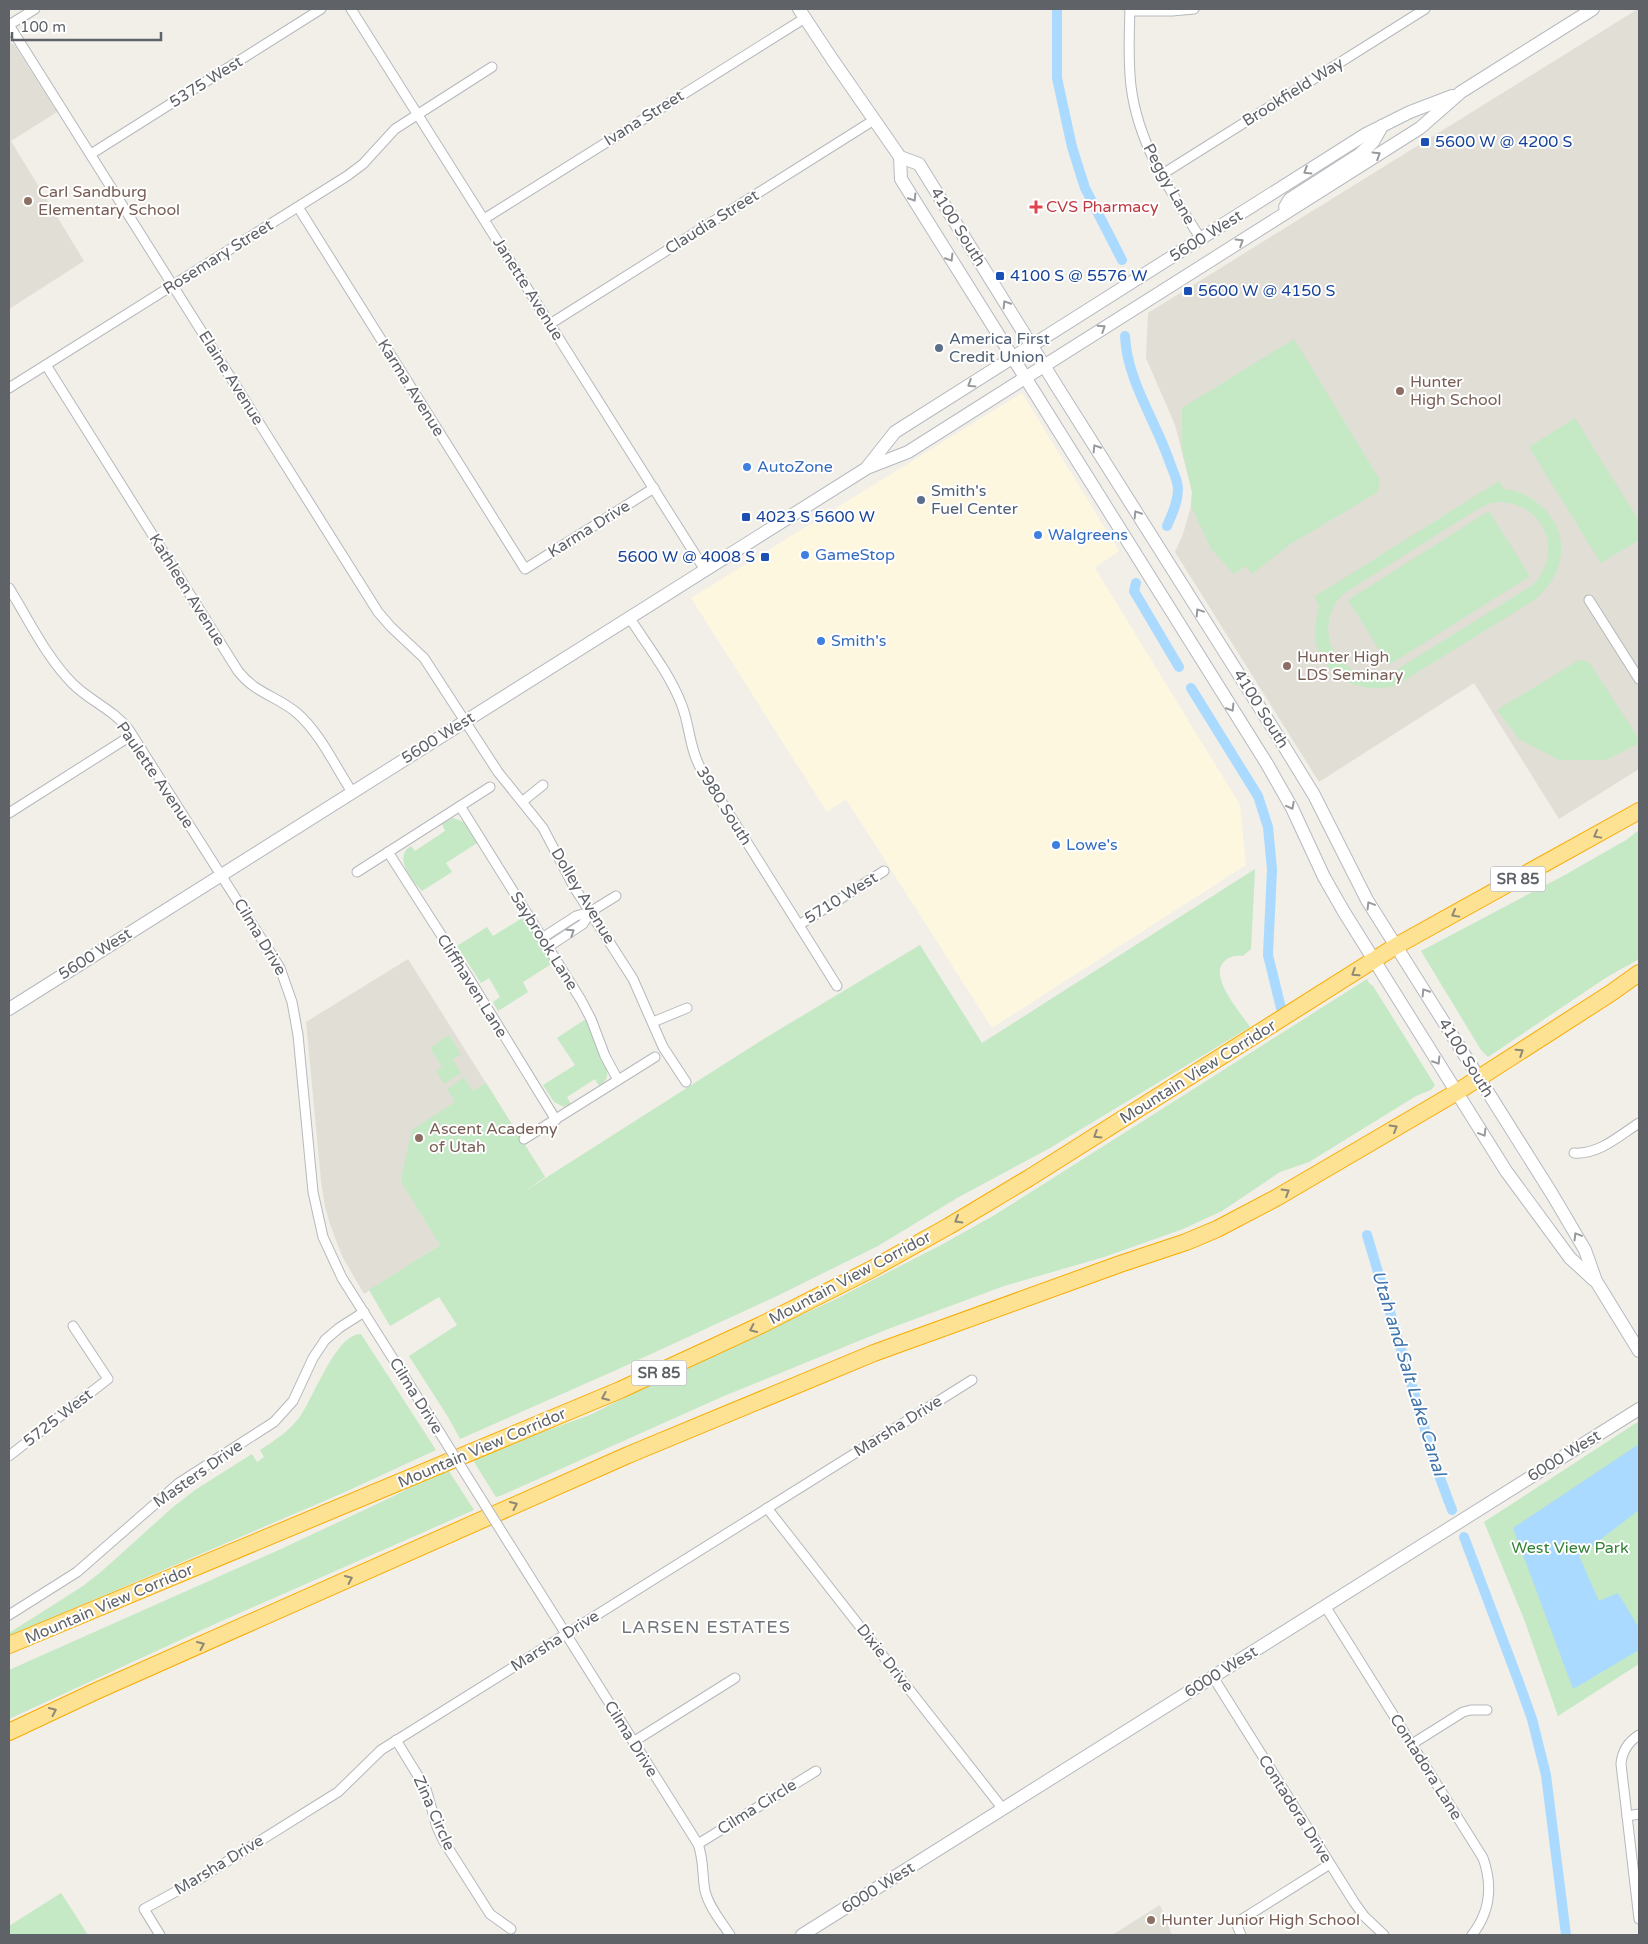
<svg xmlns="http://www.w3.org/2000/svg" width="1648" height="1944" font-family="'Varela Round',sans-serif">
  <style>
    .commercial { fill: #fef7e0 }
    .education { fill: #e1ded6 }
    .green { fill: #c5e8c5; fill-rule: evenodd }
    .water { fill: #aadaff }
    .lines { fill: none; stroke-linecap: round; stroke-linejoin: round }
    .canal { stroke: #aadaff; stroke-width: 10 }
    .street-casing { stroke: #b5b8bc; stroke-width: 11 }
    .secondary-casing { stroke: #b6babf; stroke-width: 14 }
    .highway-casing { stroke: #f9ab00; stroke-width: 18 }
    .street { stroke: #fff; stroke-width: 9 }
    .secondary { stroke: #fff; stroke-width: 12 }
    .highway { stroke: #fde293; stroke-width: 16 }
    .street-bridge-casing { stroke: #b5b8bc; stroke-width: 11; stroke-linecap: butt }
    .street-bridge { stroke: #fff; stroke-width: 9 }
    .oneway { stroke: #979a9d }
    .oneway2 { stroke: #8e8975 }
    .transit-dot { fill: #1a4fb4; stroke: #fff; stroke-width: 2 }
    .education-dot { fill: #8d6e63; stroke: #fff; stroke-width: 2 }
    .health-dot { fill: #e0444e; stroke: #fff; stroke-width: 2 }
    .service-dot { fill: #5c6f8a; stroke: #fff; stroke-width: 2 }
    .shop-dot { fill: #3f7fe0; stroke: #fff; stroke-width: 2 }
    .labels { text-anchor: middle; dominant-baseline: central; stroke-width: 4; stroke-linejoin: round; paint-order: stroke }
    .shield { fill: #fff; stroke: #8f9295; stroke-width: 1 }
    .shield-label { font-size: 15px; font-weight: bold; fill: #5f6368 }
    .street-label { font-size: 16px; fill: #5f6368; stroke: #fff }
    .transit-label { font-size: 16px; fill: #164399; stroke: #fff; text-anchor: start }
    .education-label { font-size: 16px; fill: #785e54; stroke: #fff; text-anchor: start }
    .health-label { font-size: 16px; fill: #be3a42; stroke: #fff; text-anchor: start }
    .service-label { font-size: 16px; fill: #4e5e75; stroke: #fff; text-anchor: start }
    .shop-label { font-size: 16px; fill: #366cbe; stroke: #fff; text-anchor: start }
    .park-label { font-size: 16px; fill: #348238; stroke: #fff }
    .water-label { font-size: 18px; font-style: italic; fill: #4174aa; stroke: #fff }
    .neighbourhood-label { font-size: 18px; letter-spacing: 1px; fill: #70757a; stroke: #fff }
  </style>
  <rect width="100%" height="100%" fill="#f1efe8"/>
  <polygon class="commercial" points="1022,393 1119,551 1095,568 1240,805 1246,865 992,1028 846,799 827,812 691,598"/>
  <g class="education">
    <polygon points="1638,9 1639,9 1639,769 1559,819 1474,683 1319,782 1175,552 1183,534 1191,506 1192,492 1175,425 1146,358 1148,313"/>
    <polygon points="9,41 15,46 57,112 11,141 84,261 9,309"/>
    <polygon points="408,959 545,1177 364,1294 342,1256 330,1224 325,1207 321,1181 306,1022"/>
    <polygon points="1160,1905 1172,1935 1112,1935"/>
  </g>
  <g class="green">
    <polygon points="1294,339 1380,480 1378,492 1289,545 1252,574 1246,566 1234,574 1211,549 1191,506 1192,492 1182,449 1182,408"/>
    <polygon points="1575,418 1639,521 1639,540 1601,563 1529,447"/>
    <path d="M1499,481L1504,489C1516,490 1527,495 1536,502C1573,529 1567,575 1533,601L1397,685C1360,697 1317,675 1315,633C1315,624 1317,615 1319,606L1314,597ZM1499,502C1545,504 1564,551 1533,585L1393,672C1342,688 1307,633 1343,594L1476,510L1491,503Z"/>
    <polygon points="1489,511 1530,576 1389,665 1348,600"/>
    <polygon points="1579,660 1589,662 1639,739 1639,743 1606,760 1559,760 1519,739 1497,710"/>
    <path d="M453,818L464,822L477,843L446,863L452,872L422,891C411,880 393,856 411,846L415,851L445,831L442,824Z"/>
    <polygon points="1639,830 1639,959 1607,977 1488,1057 1481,1050 1421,951 1563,876 1626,840"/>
    <path d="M1255,869L1251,949L1243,956C1234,955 1227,957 1222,964C1212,981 1240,1012 1250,1027L1050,1148L957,1198L878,1246L777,1296L614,1371L460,1439L448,1417L409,1356L457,1325L439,1297L390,1326L369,1290L440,1245L403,1185L401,1179L412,1130L455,1102L447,1089L464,1077L473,1091L486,1083L545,1177L522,1193L762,1040L920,945L982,1043Z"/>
    <polygon points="524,917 553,963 523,982 528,992 498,1011 493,1002 500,997 489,978 481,983 457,946 487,927 493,936"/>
    <polygon points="1367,979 1369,983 1373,986 1435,1085 1431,1090 1416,1096 1309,1162 1280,1172 1222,1211 1183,1229 1104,1257 1004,1286 888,1329 724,1396 500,1496 496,1497 471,1457 590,1415 689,1365 832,1301 941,1245 993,1216"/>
    <path d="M586,1019L607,1071C608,1079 605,1082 599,1086L595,1079L567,1097L571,1104L564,1107L554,1102L543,1085L575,1065L557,1038Z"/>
    <polygon points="449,1035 461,1054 442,1067 430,1048"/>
    <polygon points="453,1060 461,1073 444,1084 436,1071"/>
    <path d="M361,1334L436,1450L343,1493L9,1636V1633L83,1586L102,1571L172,1508L195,1490L252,1454L257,1462L264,1457L260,1450C274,1441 288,1432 299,1418C313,1400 336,1333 361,1334Z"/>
    <polygon points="1639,1421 1639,1664 1558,1716 1524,1619 1484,1522"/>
    <polygon points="447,1468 474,1510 217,1623 9,1719 9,1670 281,1549 394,1496"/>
    <polygon points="61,1893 88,1935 9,1935 9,1926"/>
  </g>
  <polygon class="water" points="1639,1444 1639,1510 1579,1556 1599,1601 1618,1593 1639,1628 1639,1650 1573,1689 1513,1528"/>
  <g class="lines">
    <g class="canal">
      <polyline points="1057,9 1057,78 1072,147 1085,188 1122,260"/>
      <path d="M1125,336C1127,381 1156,421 1170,463C1173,471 1178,481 1178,489C1178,502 1172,514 1167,526"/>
      <polyline points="1136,583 1134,591 1179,667"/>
      <polyline points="1191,688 1258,796 1268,827 1272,869 1268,955 1281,1008"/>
      <polyline points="1367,1235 1437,1470 1452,1510"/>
      <polyline points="1464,1537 1518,1680 1532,1719 1546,1775 1566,1935"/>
    </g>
    <g class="street-casing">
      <g id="street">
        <polyline points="351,9 705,570"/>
        <path d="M1130,9C1129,34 1128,60 1131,86C1138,144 1170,191 1201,239"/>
        <polyline points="1130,11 1172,11 1194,9"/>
        <polyline points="9,25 378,612 391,627 424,658 498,772 543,828 574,887 633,979 663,1047 686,1082"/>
        <polyline points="9,25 35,9"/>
        <polyline points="91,154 321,9"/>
        <polyline points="1161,175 1425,9"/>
        <polyline points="298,207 525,569 654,488"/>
        <polyline points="484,219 805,18"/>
        <polyline points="550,324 874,120"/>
        <path d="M46,365L238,671C256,694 277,696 297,713C320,733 335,766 352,792"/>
        <polyline points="9,388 347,176 363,164 395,129 492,67"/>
        <path d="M9,588C29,620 46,657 73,684C90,701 114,710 129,730L280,968L292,1002L298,1035L313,1192L323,1237L342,1278L440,1433"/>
        <polyline points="1589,600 1639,679"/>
        <path d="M629,617C647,645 669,673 681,703C690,725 689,748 701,769L837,986"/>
        <polyline points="523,801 543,785"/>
        <polyline points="460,806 581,1000 591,1019 605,1056 618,1080"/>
        <polyline points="9,813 132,735"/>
        <polyline points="388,852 470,980 556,1120"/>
        <polyline points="357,872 490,787"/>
        <polyline points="799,925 884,871"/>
        <polyline points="542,938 576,916 590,912 616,896"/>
        <polyline points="548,947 583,924 590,912"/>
        <polyline points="653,1022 687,1008"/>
        <polyline points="524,1139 655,1057"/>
        <path d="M1574,1153C1599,1155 1620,1135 1639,1123"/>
        <polyline points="9,1456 108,1379 73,1326"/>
        <polyline points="767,1508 1003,1809"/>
        <path d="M510,1545L698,1844C704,1860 702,1875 705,1891C709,1907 721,1921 730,1935"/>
        <path d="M1325,1606L1483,1858C1493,1886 1490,1912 1472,1935"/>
        <polyline points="9,1615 77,1572 179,1483 274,1422 293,1401 313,1358 325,1340 339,1328 364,1312"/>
        <polyline points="1213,1677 1354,1902 1364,1916 1384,1935"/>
        <path d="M1639,1735C1628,1742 1622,1751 1621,1764L1639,1919"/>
        <polyline points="396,1740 426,1789 437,1827 443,1840 490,1914 511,1929"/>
        <polyline points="633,1742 735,1678"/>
        <polyline points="1412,1744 1463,1712 1471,1710 1487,1710"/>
        <polyline points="1627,1816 1639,1814"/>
        <polyline points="698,1844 816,1771"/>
        <polyline points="160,1935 144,1909 199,1879 338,1792 381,1750 972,1380"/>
        <polyline points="1241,1935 1236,1923 1330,1864"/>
      </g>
    </g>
    <g class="secondary-casing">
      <g id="secondary">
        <polyline points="799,9 832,59 900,157 919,164 1056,385 1279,738 1314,795 1367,900 1552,1194 1585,1250 1596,1281 1639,1351"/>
        <polyline points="900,157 901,179 1267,764 1292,808 1324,877 1344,912 1506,1171 1570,1258 1594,1280"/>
        <polyline points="1287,212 1285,207 1290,199 1360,154 1373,142 1382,126"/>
        <polyline points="868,466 895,432 1366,134 1410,112 1452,96"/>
        <polyline points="9,1009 867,468 908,452 1420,128 1461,92 1593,9"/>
        <polyline points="802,1935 1639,1409"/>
      </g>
    </g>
    <g class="highway-casing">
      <g id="highway">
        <polyline points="9,1645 620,1390 761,1325 870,1270 949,1226 1029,1178 1396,946 1639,811"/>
        <polyline points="9,1732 94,1692 628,1455 874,1353 1120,1264 1186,1242 1217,1229 1276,1198 1457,1092 1611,993 1639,973"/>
      </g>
    </g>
    <use href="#street" class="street"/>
    <use href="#secondary" class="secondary"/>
    <use href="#highway" class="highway"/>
    <g class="street-bridge-casing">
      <polyline id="street-bridge" points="440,1433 510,1545"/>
    </g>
    <use href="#street-bridge" class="street-bridge"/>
  </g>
  <defs><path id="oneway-chevron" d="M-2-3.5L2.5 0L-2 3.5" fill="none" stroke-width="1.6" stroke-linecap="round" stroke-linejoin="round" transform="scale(1.25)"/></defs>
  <g class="oneway">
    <use href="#oneway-chevron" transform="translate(1377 155) rotate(-32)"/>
    <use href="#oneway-chevron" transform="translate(1307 171) rotate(148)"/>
    <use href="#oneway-chevron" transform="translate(913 198) rotate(58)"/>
    <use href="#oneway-chevron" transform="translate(1240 242) rotate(-32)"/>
    <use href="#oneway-chevron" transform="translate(950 258) rotate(58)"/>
    <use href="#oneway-chevron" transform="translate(1006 304) rotate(-122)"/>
    <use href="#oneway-chevron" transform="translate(1102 328) rotate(-33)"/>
    <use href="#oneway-chevron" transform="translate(971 384) rotate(148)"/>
    <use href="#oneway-chevron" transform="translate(1096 448) rotate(-122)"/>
    <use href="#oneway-chevron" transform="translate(1137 514) rotate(-122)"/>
    <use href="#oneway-chevron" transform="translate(1199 612) rotate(-123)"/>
    <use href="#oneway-chevron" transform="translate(1231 708) rotate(58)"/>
    <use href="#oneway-chevron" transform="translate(1291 806) rotate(62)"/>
    <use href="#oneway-chevron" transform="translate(1370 905) rotate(-121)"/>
    <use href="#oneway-chevron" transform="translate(571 932) rotate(-33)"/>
    <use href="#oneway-chevron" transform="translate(1425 992) rotate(-122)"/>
    <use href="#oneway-chevron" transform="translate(1437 1061) rotate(58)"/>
    <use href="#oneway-chevron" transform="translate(1483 1133) rotate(59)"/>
    <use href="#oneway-chevron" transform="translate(1577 1236) rotate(-121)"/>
  </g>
  <g class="oneway2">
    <use href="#oneway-chevron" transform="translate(1597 835) rotate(151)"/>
    <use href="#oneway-chevron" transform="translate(1455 914) rotate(151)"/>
    <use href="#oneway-chevron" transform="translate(1355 973) rotate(147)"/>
    <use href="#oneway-chevron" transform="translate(1520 1052) rotate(-33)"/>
    <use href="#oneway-chevron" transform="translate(1394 1128) rotate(-30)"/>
    <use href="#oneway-chevron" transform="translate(1097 1135) rotate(148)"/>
    <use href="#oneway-chevron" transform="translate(1286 1192) rotate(-31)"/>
    <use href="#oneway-chevron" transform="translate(958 1220) rotate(150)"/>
    <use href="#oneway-chevron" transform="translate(753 1329) rotate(155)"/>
    <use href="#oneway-chevron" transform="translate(605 1397) rotate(157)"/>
    <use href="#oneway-chevron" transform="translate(514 1505) rotate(-24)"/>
    <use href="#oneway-chevron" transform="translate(349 1579) rotate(-24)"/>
    <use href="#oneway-chevron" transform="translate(201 1645) rotate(-24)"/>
    <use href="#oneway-chevron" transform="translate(53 1711) rotate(-25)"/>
  </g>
  <g class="transit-dot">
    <rect x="1420" y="137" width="10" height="10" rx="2.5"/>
    <rect x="995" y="271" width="10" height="10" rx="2.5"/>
    <rect x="1183" y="286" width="10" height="10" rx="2.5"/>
    <rect x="741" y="512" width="10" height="10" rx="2.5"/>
    <rect x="760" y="552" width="10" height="10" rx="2.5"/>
  </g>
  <g class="education-dot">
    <circle cx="28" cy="201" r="5"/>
    <circle cx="1400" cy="391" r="5"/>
    <circle cx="1287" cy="666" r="5"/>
    <circle cx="419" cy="1138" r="5"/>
    <circle cx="1151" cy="1920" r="5"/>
  </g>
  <path class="health-dot" d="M1033.5 199.5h5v5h5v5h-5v5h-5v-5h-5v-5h5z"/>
  <g class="service-dot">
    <circle cx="939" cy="348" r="5"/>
    <circle cx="921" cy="500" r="5"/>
  </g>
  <g class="shop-dot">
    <circle cx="747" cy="467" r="5"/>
    <circle cx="1038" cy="535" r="5"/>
    <circle cx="805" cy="555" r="5"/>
    <circle cx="821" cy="641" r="5"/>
    <circle cx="1056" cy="845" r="5"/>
  </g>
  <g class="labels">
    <g class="shield">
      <rect x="1490.5" y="866.5" width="55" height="25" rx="4"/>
      <rect x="631.5" y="1360.5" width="55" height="25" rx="4"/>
    </g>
    <g class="shield-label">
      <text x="1518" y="879">SR 85</text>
      <text x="659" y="1373">SR 85</text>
    </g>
    <g class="street-label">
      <text transform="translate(206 82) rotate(-32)">5375 West</text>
      <text transform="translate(1293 92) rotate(-32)">Brookfield Way</text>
      <text transform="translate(644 118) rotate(-32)">Ivana Street</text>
      <text transform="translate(1169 184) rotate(61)">Peggy Lane</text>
      <text transform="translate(712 222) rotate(-32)">Claudia Street</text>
      <text transform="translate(958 227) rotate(58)">4100 South</text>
      <text transform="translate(1206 236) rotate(-32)">5600 West</text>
      <text transform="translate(218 257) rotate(-32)">Rosemary Street</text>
      <text transform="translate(528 289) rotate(58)">Janette Avenue</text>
      <text transform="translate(231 378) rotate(58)">Elaine Avenue</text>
      <text transform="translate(411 388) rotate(58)">Karma Avenue</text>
      <text transform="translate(589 529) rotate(-32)">Karma Drive</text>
      <text transform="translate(187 590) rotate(58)">Kathleen Avenue</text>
      <text transform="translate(1261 709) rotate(58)">4100 South</text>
      <text transform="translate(438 738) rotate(-32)">5600 West</text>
      <text transform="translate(155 775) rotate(56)">Paulette Avenue</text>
      <text transform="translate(724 806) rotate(58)">3980 South</text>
      <text transform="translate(583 896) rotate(59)">Dolley Avenue</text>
      <text transform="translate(841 898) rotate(-32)">5710 West</text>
      <text transform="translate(260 937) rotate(59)">Cilma Drive</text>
      <text transform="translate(544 941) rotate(58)">Saybrook Lane</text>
      <text transform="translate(95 954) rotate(-32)">5600 West</text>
      <text transform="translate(472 986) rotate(58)">Cliffhaven Lane</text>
      <text transform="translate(1466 1058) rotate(58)">4100 South</text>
      <text transform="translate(1198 1072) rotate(-32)">Mountain View Corridor</text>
      <text transform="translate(850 1278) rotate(-28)">Mountain View Corridor</text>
      <text transform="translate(416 1396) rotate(58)">Cilma Drive</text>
      <text transform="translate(58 1418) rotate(-38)">5725 West</text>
      <text transform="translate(898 1426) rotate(-32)">Marsha Drive</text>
      <text transform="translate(482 1448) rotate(-23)">Mountain View Corridor</text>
      <text transform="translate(1564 1456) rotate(-32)">6000 West</text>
      <text transform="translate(198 1474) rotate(-35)">Masters Drive</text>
      <text transform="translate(109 1604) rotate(-23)">Mountain View Corridor</text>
      <text transform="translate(555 1641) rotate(-32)">Marsha Drive</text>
      <text transform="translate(885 1658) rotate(52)">Dixie Drive</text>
      <text transform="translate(1221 1672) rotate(-32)">6000 West</text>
      <text transform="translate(631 1739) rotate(58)">Cilma Drive</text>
      <text transform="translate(1426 1767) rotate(58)">Contadora Lane</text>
      <text transform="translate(757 1807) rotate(-32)">Cilma Circle</text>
      <text transform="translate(1295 1809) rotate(58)">Contadora Drive</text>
      <text transform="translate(434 1813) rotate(66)">Zina Circle</text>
      <text transform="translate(219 1865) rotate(-31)">Marsha Drive</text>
      <text transform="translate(878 1888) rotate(-32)">6000 West</text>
    </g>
    <g class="transit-label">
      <text x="1435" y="142">5600 W @ 4200 S</text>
      <text x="1010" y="276">4100 S @ 5576 W</text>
      <text x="1198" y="291">5600 W @ 4150 S</text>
      <text x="756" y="517">4023 S 5600 W</text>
      <text x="755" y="557" text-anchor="end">5600 W @ 4008 S</text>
    </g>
    <g class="education-label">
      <text x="38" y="192">Carl Sandburg<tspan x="38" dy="18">Elementary School</tspan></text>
      <text x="1410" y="382">Hunter<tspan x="1410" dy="18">High School</tspan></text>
      <text x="1297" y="657">Hunter High<tspan x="1297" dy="18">LDS Seminary</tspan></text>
      <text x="429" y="1129">Ascent Academy<tspan x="429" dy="18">of Utah</tspan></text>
      <text x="1161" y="1920">Hunter Junior High School</text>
    </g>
    <g class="health-label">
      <text x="1046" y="207">CVS Pharmacy</text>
    </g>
    <g class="service-label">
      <text x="949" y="339">America First<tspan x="949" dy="18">Credit Union</tspan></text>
      <text x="931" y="491">Smith's<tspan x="931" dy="18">Fuel Center</tspan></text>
    </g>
    <g class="shop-label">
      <text x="757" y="467">AutoZone</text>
      <text x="1048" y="535">Walgreens</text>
      <text x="815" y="555">GameStop</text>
      <text x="831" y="641">Smith's</text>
      <text x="1066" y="845">Lowe's</text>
    </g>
    <g class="park-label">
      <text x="1570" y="1548">West View Park</text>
    </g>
    <g class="water-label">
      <text transform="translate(1409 1373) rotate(73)">Utah and Salt Lake Canal</text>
    </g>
    <g class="neighbourhood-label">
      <text x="706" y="1627">LARSEN ESTATES</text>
    </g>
  </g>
  <rect width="1648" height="1944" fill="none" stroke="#5f6368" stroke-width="20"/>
  <path d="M12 32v8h149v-8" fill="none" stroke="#5f6368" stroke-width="2.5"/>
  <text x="20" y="32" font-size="15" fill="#5f6368" stroke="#ffffff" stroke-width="4" paint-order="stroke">100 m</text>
</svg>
